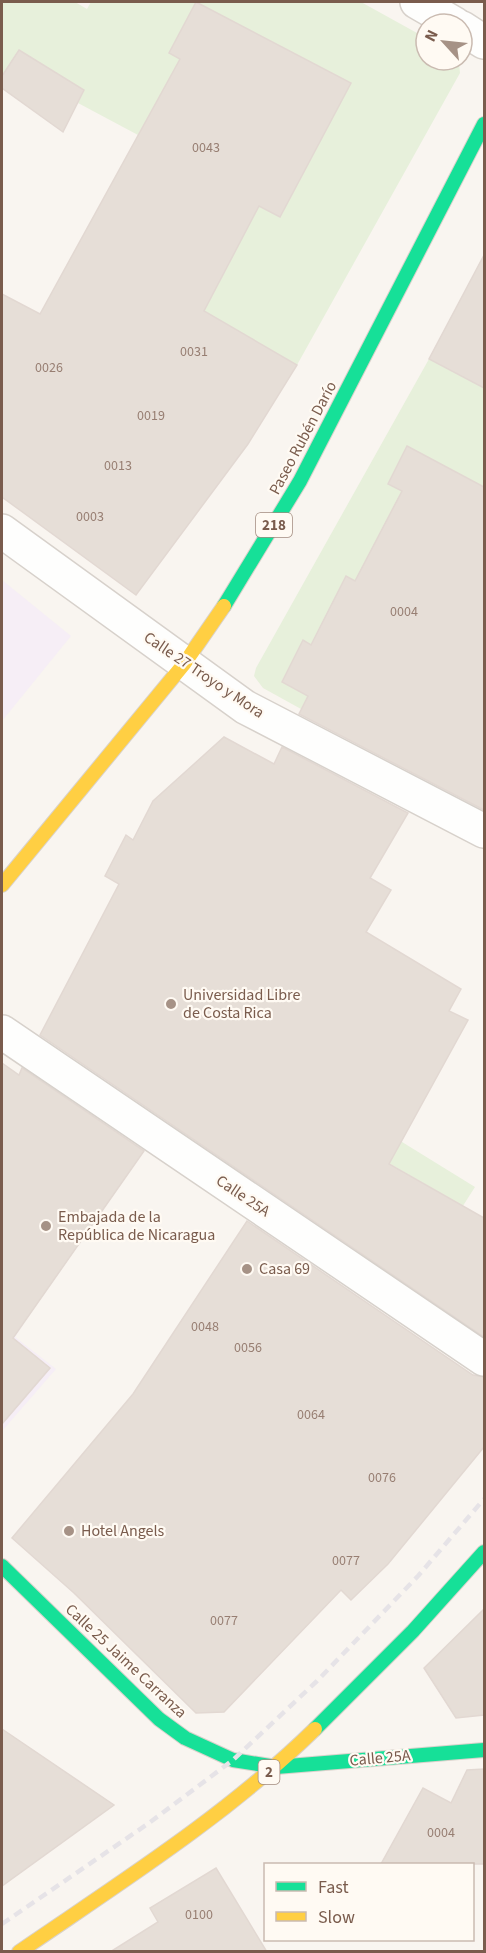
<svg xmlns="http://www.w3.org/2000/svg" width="486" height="1953" font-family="'Source Sans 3',sans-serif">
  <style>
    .education { fill: #f6eef6 }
    .green { fill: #e7f0db }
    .building { fill: #e6ded7; stroke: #e2d8d2; stroke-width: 1.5 }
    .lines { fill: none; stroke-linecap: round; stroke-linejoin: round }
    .street-casing { stroke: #d7d1cb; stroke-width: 36 }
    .fast-casing { stroke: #d9d2cb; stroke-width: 16 }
    .slow-casing { stroke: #d9d2cb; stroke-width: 16 }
    .street { stroke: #fefefd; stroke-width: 33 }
    .fast { stroke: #16e098; stroke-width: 14 }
    .slow { stroke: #ffcf43; stroke-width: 14 }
    .rail { stroke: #e6e3e7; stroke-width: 4.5; stroke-dasharray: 9 6; stroke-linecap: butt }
    .poi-dot { fill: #a69286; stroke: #fffaf3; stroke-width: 2 }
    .labels { text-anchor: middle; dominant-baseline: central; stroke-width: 4.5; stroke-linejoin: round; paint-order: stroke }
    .number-label { font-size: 14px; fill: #977e72 }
    .shield { fill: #fffaf3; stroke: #a28b7f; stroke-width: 1.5 }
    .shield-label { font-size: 15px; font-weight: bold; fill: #7a5c4d }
    .street-label { font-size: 16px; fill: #7a5c4d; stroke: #fffaf3 }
    .poi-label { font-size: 16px; fill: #7a5c4d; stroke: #fffaf3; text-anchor: start }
  </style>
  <rect width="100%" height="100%" fill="#f9f5f0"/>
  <g class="education">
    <polygon points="2,580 71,636 2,721"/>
    <polygon points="2,1294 26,1320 15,1337 56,1369 2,1431"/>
  </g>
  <g class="green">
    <polygon points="2,2 75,2 87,9 91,2 196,2 169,53 199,69 151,112 138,135 78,103 84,90 19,50 2,76"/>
    <polygon points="196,2 361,2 426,38 426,60 457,60 459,63 460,73 297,365 204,311 230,262 248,200 280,217 351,83"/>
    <polygon points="429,359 484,388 484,487 407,447 388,484 402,491 355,581 346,577 311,645 303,641 282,681 308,696 301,709 263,688 254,676 256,668"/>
    <path d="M368,1121L475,1187L409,1290L362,1256C379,1227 415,1217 430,1187L373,1154Z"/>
  </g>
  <g class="building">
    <polygon points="196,2 351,83 280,217 259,206 204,311 297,365 248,444 136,595 2,497 2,294 40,314 180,59 169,53"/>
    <polygon points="19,50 84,90 63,132 2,88 2,76"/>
    <polygon points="484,255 484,388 429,359"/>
    <polygon points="407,446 484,487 484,810 299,714 308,696 282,682 303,640 311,645 346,576 355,581 402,491 388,484"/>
    <polygon points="224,737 274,764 282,747 408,813 370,878 391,890 366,932 461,989 449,1011 468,1020 389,1164 484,1218 484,1337 40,1035 119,884 105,876 126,835 133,840 153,801"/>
    <polygon points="2,1063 19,1075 22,1068 144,1151 13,1338 50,1368 2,1424"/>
    <polygon points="247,1221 473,1375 484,1377 484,1447 388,1564 351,1600 341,1590 224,1712 196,1713 74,1593 12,1538 133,1394"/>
    <polygon points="484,1609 484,1715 456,1718 424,1668"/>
    <polygon points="2,1729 114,1805 2,1886"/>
    <polygon points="484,1769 484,1864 381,1864 423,1788 451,1803 467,1770"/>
    <polygon points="216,1868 267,1952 110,1952 158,1922 150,1908"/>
  </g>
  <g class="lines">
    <g class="street-casing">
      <g id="street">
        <polyline points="417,2 455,24"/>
        <polyline points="462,28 484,42"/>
        <polyline points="2,531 245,707 484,831"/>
        <polyline points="2,1032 484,1359"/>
      </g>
    </g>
    <g class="fast-casing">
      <g id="fast">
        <polyline points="224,606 300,481 484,124"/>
        <polyline points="2,1566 159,1719 185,1738 233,1760 276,1767 484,1750"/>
        <polyline points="315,1729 413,1631 484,1552"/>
      </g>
    </g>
    <g class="slow-casing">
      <g id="slow">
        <polyline points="2,885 184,664 224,606"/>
        <path d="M19,1952C121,1882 226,1816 315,1729"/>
      </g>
    </g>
    <use href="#street" class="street"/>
    <use href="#fast" class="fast"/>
    <use href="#slow" class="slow"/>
    <polyline class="rail" points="2,1924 149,1823 233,1760 317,1681 418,1576 484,1499"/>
  </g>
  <g class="poi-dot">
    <circle cx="171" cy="1004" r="6"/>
    <circle cx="46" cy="1226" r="6"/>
    <circle cx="247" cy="1269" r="6"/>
    <circle cx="69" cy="1531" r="6"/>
  </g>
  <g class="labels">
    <g class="number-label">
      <text x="206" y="148">0043</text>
      <text x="194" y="352">0031</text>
      <text x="49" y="368">0026</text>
      <text x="151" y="416">0019</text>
      <text x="118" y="466">0013</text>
      <text x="90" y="517">0003</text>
      <text x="404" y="612">0004</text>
      <text x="205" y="1327">0048</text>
      <text x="248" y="1348">0056</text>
      <text x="311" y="1415">0064</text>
      <text x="382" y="1478">0076</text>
      <text x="346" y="1561">0077</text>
      <text x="224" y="1621">0077</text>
      <text x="441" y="1833">0004</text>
      <text x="199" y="1915">0100</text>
    </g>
    <g class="shield">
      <rect x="256" y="513" width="36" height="24" rx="4.5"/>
      <rect x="258.5" y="1760" width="21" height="24" rx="4.5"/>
    </g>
    <g class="shield-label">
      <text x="274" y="525">218</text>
      <text x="269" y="1772">2</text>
    </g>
    <g class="street-label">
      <text transform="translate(303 438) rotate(-62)">Paseo Rubén Darío</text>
      <text transform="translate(204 675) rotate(34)">Calle 27 Troyo y Mora</text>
      <text transform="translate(243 1196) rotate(34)">Calle 25A</text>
      <text transform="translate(126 1661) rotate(43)">Calle 25 Jaime Carranza</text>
      <text transform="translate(380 1758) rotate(-5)">Calle 25A</text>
    </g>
    <g class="poi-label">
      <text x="183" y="995">Universidad Libre<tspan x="183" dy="18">de Costa Rica</tspan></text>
      <text x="58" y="1217">Embajada de la<tspan x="58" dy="18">República de Nicaragua</tspan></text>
      <text x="259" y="1269">Casa 69</text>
      <text x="81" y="1531">Hotel Angels</text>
    </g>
  </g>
  <rect width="486" height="1953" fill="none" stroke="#7a5c4d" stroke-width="6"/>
  <rect x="264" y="1863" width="210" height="78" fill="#fffaf3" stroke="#cabbb1" stroke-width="1.5"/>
  <rect x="276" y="1882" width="30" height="9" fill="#16e098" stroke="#cabbb1" stroke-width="1.5"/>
  <text x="318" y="1893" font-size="18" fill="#7a5c4d">Fast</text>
  <rect x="276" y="1912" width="30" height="9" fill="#ffcf43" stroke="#cabbb1" stroke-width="1.5"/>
  <text x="318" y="1923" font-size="18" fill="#7a5c4d">Slow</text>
  <g transform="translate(444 42) rotate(297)"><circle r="28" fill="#fffaf3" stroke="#cabbb1" stroke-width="1.5"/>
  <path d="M0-4.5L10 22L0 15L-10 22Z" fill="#a69286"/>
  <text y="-9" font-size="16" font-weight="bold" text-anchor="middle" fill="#7a5c4d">N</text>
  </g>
</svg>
